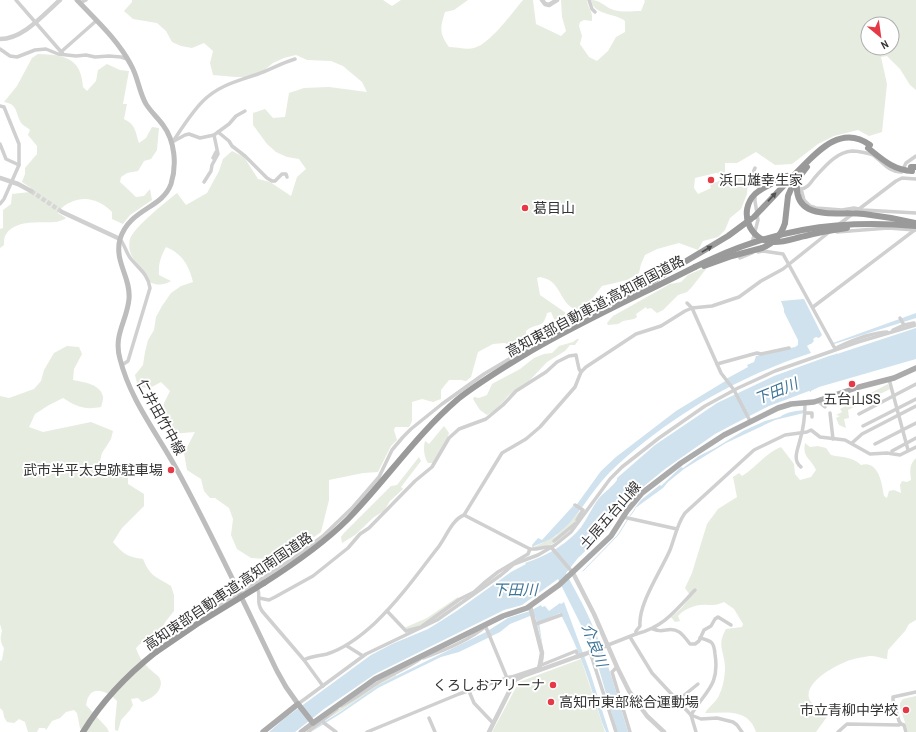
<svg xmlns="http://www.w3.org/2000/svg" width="916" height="732" font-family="'Archivo Narrow','Noto Sans JP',sans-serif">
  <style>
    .green { fill: #e6ecdf; fill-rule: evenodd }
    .water { fill: #cfe2ee }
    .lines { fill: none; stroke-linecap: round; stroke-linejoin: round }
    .stream { stroke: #cfe2ee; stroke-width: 1 }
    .tertiary-tunnel { stroke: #d6d6d6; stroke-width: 4.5; stroke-dasharray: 4.5 2; stroke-linecap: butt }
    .minor { stroke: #d0d0d0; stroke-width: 3.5 }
    .tertiary { stroke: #d0d0d0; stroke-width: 4.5 }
    .secondary { stroke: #bdbdbd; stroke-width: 5 }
    .primary { stroke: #ababab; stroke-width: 5.5 }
    .motorway { stroke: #9a9a9a; stroke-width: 6 }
    .tertiary-bridge { stroke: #d0d0d0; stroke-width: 4.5 }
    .motorway-bridge { stroke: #9a9a9a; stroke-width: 6 }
    .oneway { fill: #525252 }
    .poi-dot { fill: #e63946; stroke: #fff; stroke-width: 1.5 }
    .labels { text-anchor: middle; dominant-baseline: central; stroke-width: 4; stroke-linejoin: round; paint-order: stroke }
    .poi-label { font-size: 14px; fill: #333; stroke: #fff; text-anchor: start }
    .street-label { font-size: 14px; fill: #333; stroke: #fff }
    .water-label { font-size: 15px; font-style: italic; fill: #3f7597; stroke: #fff }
  </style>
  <rect width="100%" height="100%" fill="#fff"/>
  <g class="green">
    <path d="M132,0H383L392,6L401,0H468L454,10L445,12C440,28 439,33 449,47C456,47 467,50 474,48C490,44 512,13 523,0H533L536,24L561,36L566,31L562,17L561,0H587C588,9 593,10 592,21L584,20L580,22L579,26L582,36L580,44L589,57L597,61L608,51L616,37L625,32V21C616,13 594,16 591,0C600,0 604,6 611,9C620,13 632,11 641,11L645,1L644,0H916V90L910,85L900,69L887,56L881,57L887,84L882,132L869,136L858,130L834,136L818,144L792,164L775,165L756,152L737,163H725V175L716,173L695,178L694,188L698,194L711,188L710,185L723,179L743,175L749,180L748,182L747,194L741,209L730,218L725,230L718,237L703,241L698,250L679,243L657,249L645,255L641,264L639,273L627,280L602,286L583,310C564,311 563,292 552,282C548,279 544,278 540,277L537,278L540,295L566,313V316L560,324L554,319L551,312L547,313C543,330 536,322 526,331V335L518,343L512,345L504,343L493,344L478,352L471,377L466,381L461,380H449L441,390V399L433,402L422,399L412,402V421L409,427H395L394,430L397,440L391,446L378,472L363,473L329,480V500L321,532L314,537L308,534L298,538L268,559L251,558L237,549L231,535L233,519L229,508L215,498H210L204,491L201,479L187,470L184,453L195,432L171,434L161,420L164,403L170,391L161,382L150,388L138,387L135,375L143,365L145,352L148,340L154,330L156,317L162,306L171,293L181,286L193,282C189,266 183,254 166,247C161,256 158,264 159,275L171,281C165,285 157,286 150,282C145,280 131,257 130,251C129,249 129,242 130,239C134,227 166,202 177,193L186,205L207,193L219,171L223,159L232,151L244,157L258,179L270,182L291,196L297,177L306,169L299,159L287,157L276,152L267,144L253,125V113L265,109L273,118L285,117L289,93L304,88L329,87L367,92L362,82L343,66L331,61L307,60L296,55L284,58L273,63L263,71L248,77H236L213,75L210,63L213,51L204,43L192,48L181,46L172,42L166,31L157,23L133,19L124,11L132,2ZM868,24H892V48H868Z"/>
    <path d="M38,54C64,55 81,57 83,87L87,91L96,81L98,70L107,64L120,70L129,71L123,104H127L124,119C136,125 135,131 139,143L146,138L152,127L159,128L157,150L151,159L144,161L138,171L127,173L121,177L120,182L136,197L144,196L150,189L152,200L130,215L123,224L112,219V212C100,200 85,195 69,203C65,205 60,208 58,213L66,218C63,220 58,222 54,222C39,223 14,219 5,236C4,238 4,242 4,245L0,248V229L3,228V210L11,204L12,194L30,192L31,188L22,182L25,174V168L37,154V146L28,135L30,130C28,128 24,126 22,124C15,115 19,104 4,102L17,86L32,58Z"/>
    <polygon points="706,267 706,269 691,288 687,292 678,295 663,310 657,313 651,308 647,309 646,307 636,314 637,317 634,319 623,321 618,324 608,325 607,323 613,316 670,284 681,282 688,275"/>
    <polygon points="577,339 579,339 575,345 570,345 565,351 547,362 530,380 509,395 497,409 487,415 480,410 473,399 474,397 479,398 487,395 492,384 520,369 534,358 544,354 552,353 559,346 573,342"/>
    <path d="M67,346L79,347L82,354L74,369L73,380C83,382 101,384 103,397C103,400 102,404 101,407C85,410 77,407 63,398L49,405L35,414L29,427L43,432L91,422L113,431L111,439L102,453L99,465L109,466H124L128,474V484L144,494V506L122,528L113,542C123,554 128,557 143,559C151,578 156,576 171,586L174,595V611L166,621L162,628L154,637L143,641L136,648C139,658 144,664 152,671C154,673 157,675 159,677C166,689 152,699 142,702L138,698L131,699L133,705L130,710L121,720L118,731L115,730V722L117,701C111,694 95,685 89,696C87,698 87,702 86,705L107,728L109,732H83L80,728L77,713L74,710L66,712L60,718L52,721L46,730L45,728H39L37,732H28L25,722L19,719L14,723L7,722L4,717L3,711L0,708V661L2,660L4,648C0,642 0,638 2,631L0,624V396L9,398L34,389L41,381L44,370L54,353Z"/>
    <polygon points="888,384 890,389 848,410 849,418 844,419 846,428 839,425 836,418 840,416 836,415 842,412 840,409"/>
    <path d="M444,426L449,433L446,442L433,463H428C424,458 423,447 425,441L429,444Z"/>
    <path d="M805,443L810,447L818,446L826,448L831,455C843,458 851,456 861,465C879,460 882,484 884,496L887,498L889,491L894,490L901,493L900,485L902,481L907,482L911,480C910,471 909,465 916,458V620L909,624L905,631L888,650L887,659C883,659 877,656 872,656C867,656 859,658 854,659C840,662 798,684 811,702C816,708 823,710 829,714L816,732H756C748,708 726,713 705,713C709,706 717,702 720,693C723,687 725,676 725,668C725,651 716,647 726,629L742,627L743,624L734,609L724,602C717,605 715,605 708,605C696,604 686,608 678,616L680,621L675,622L671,617C679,611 686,605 690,595L685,588L692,573L707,524L718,509L737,497L733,477L739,473L742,476C755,468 767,452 781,447L794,464L795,474L800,480L811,477L816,470C811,458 802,458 805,443Z"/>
    <polygon points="419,457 421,461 401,487 403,489 390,501 384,511 374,517 355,535 342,543 341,537 344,533 391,486 397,485"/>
    <path d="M581,510L575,523L568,530L571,529C560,540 549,550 532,548V545L534,547L556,536Z"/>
    <polygon points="458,597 458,599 422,625 406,630 404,628 427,618"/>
    <polygon points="581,659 605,732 492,732 519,682"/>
    <path d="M396,674V676C371,689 349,707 324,721L340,707Z"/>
    <polygon points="916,696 916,732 908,732 900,707 900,703 903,699"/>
  </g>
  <g class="water">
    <path d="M804,299L822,335L819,338L816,337L813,339L814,341L811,344H810L807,346L811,353C736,377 667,418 610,472C590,492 578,519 555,536C549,541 540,543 533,547L532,545L538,538L542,540L573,506L575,507L601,471L616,457L676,411L727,380L726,379L748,367L747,365L754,362L756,356L795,347L798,345V340L784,312V309L781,301Z"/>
    <polygon points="916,313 916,318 834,344 833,343"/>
    <path d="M916,328V359L819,387L811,391V392L809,391L769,406L732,425L715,434L665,469L638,491L627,502L609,528L578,558L566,573C574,589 584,605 591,622C607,657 617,695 628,732H617L599,669L582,627L558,579L522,605L504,610L488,618L375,674L324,709L295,732H269L285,718L371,655L392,644L428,629L441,621L458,610L511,572L526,564L525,563C544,557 562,547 576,533C586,523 591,508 600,497C606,491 612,487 617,480V478L655,445L717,403L774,376L829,356L836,354L837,353V354Z"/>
    <path d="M804,410V413L775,420L726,443L684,469L668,482L663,488L634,509L641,500L660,485L661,486L681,467L683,468L699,456L715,448L743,431L765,421L780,417C786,412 796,411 804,410Z"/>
    <path d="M564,602L590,672L609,732H606C600,719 597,704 592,691C584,664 573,638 560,613L539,622L544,656L543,663H541C545,648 539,631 535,616H530L510,624L500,632L459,652L441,657L398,678L378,688L340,714L311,732L322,723L340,712L377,686L398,675L486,632L508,618L530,611L541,605L542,607L545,606L549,611L560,603L561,604Z"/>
  </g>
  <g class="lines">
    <g class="stream">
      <polyline points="630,516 635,509"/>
      <polyline points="583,571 618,535 628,519"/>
    </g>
    <polyline class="tertiary-tunnel" points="31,191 62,212"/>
    <g class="minor">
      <polyline points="16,0 63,54"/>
      <polyline points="589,0 592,9 595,12"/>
      <polyline points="80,3 86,0"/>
      <polyline points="0,49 10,56 17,57 35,50 46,49 58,54 76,56 86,55 95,57 109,56 121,57 127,59"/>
      <polyline points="62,51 96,21"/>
      <polyline points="0,106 4,107 19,144 19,165 4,199 0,204"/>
      <polyline points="218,132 229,141 232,146 245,156 267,178 272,181 275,181 282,174 286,174 287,177"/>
      <polyline points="174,141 185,135 189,134 200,138 214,135 229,124 236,116 245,111"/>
      <path d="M172,143C182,128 191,113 203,101C219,85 238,81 258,74C271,69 282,63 295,59"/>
      <polyline points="0,144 6,159 19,165"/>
      <polyline points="213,158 216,152"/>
      <polyline points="755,168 752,175 756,186 767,183"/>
      <polyline points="902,171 906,163 916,156"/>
      <polyline points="204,182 211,171 212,165 218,154 214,135"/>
      <polyline points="797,189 801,189 804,200 810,206 816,208 842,210 854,208 863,210 916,213"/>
      <path d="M801,189C809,188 811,181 817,175C826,165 837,152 852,151C857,151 868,153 873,155C882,161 889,173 902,172"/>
      <polyline points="838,225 896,181 902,178 916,179"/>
      <polyline points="837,232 888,228 915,230"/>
      <path d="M120,239C125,245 126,253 131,259C139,269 148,274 150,288L128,361L122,365"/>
      <polyline points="752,243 758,220 755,201 755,195"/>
      <path d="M758,252L763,251L783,254L834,347L837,349L838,347C853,340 870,333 887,332"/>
      <polyline points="740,258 752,253"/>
      <polyline points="687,303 692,308 721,373 734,390 750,421"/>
      <polyline points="813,307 916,229"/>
      <polyline points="900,318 904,325"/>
      <polyline points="893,330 904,325 914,323"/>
      <polyline points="717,364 757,353 761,354 789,348"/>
      <polyline points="889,379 908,450"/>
      <polyline points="819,400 820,403 825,407"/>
      <polyline points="805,413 812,413 812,417"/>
      <polyline points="830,413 833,439"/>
      <polyline points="859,414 916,384"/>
      <polyline points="863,426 916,399"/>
      <polyline points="852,443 862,434 916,406"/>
      <polyline points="875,444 916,423"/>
      <polyline points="892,451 916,438"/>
      <path d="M801,467C792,460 798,449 800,440C803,430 805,414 805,403"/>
      <polyline points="575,505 583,510 577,520"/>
      <path d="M464,515L530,549C538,550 544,546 551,547L573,573"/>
      <polyline points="623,517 677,529"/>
      <polyline points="554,541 576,523"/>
      <path d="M257,587C262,598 255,600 262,611L304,660L323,686"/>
      <polyline points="259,598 269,600 275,597 313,576 348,548 360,534 369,528 415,481 432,467 449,438 459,429 486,419 503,405 516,391 546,372 557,362 569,356 576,355 579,369 581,372"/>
      <polyline points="387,611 406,631 421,627 460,599 474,592 484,583 498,572 528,554 530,549"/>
      <polyline points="194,618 204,615 234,597 295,557 323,536 353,507 379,477 392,450 403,437 411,429 442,404 484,374 577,319"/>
      <polyline points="536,624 561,615"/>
      <polyline points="485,625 507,678"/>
      <path d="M653,629C659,631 660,631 666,630C678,627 683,635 690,644H695L699,641L704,630L711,626L715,619L718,617L731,625"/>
      <path d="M636,634C664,627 676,610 695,590"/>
      <polyline points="630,637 652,673 691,715 701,719 717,718 733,722 737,725 742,732"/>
      <path d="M608,645L636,634V631L640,626C638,604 661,571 670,550C675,537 677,524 685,513L754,450L785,435L807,432L811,430L820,437L845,440L870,454L887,453L900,455L916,447"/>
      <polyline points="347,646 363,656"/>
      <polyline points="590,652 616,732"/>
      <path d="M423,658C443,651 469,640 485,627"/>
      <path d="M304,660C311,656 319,656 327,654C346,648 361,636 375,623C398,601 417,575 436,550C445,540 451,520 464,515L502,453L526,439L540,427L575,387L581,372L586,367L636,334L661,326L685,311L692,308L712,306L739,297L761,281L783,269L828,233"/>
      <polyline points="539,666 576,651 577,653"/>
      <polyline points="617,667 612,672 630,732"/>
      <polyline points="512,677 539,668"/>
      <polyline points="469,691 474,703 493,723"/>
      <polyline points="677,701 698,684"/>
      <polyline points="298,704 366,654 437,620 501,575 514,564 538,555 555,545 571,532 610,479 622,467 659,438 705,406 738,388 775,371 858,342 916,325"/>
      <path d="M341,706C355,699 366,690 379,682C392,674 407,668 420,659"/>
      <polyline points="429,718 435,732"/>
      <polyline points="323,720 324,723 336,732"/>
      <polyline points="308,732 337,709"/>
      <polyline points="367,732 459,694 510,677 512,677 515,680"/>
      <path d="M696,732L691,715C705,691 720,686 715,654C714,642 712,641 700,638"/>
      <polyline points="838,732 847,724 899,725 901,724"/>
      <polyline points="906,732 904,725 901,724 899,721 893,700 893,697 916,692"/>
    </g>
    <g class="tertiary">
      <polyline points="542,0 545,4 549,5 557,0"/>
      <path d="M0,39C23,39 43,15 60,0"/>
      <polyline points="0,178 18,184 31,191"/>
      <polyline points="62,212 120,239"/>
      <polyline points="573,573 594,614 617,667 629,691 647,716 664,732"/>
      <polyline points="530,606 542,653 539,670"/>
      <polyline points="585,654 608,645"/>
      <polyline points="489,732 515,680 523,676 576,657"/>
    </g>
    <g class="secondary">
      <path d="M77,0C96,20 118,40 131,65C138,77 139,92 146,104C151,112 158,118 163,125C175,141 177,165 171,184C162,209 130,208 120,239C114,262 131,277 129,299C127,321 113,335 120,359C130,399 156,432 176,468C212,534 244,603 277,671L286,687L298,704"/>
      <polyline points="301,732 313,723"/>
    </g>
    <polyline class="primary" points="263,732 298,704 313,723 375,679 503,616 527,608 559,585 611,536 627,511 642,493 681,463 724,435 778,408 791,404 814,402 859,387 894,378 916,368"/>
    <g class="motorway">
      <polyline points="911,167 916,167"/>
      <path d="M791,178C813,157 838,122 870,145"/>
      <polyline points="797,183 800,176 807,167"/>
      <path d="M762,248C774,243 781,236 785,223"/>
      <polyline points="623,299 728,236 751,219"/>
      <path d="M264,583C294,564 323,544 348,519C386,480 416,435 458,399C481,381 506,366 531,351C584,320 640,295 695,267"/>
      <path d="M83,732C102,701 127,675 156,652"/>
    </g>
    <polyline class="tertiary-bridge" points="576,657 585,654"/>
    <g class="motorway-bridge">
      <path d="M868,148C882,159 893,170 912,171"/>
      <path d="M787,176C776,182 764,186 755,194C738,211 749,240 772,242C783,243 795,238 805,236C819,232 833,230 847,228"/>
      <path d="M797,183C796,194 799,204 809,209C823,216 848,212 864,214C881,216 898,219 915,223"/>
      <polyline points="754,217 791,178"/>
      <polyline points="785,223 788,196 794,182"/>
      <polyline points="704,266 732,256 762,248"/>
      <path d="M695,267C768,230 835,219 916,226"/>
      <polyline points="156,652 197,624 264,583"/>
    </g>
  </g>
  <defs><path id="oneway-solid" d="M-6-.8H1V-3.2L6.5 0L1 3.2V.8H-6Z"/></defs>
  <g class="oneway">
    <use href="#oneway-solid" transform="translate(772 197) rotate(-47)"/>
    <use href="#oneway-solid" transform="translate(707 249) rotate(-31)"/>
  </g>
  <g class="poi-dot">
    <circle cx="711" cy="180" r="4"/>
    <circle cx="525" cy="208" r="4"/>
    <circle cx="852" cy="384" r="4"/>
    <circle cx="171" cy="470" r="4"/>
    <circle cx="553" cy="685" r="4"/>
    <circle cx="551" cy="702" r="4"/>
    <circle cx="906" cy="710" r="4"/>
  </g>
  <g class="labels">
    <g class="poi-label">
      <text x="719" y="180">浜口雄幸生家</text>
      <text x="533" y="208">葛目山</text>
      <text x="852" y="399" text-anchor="middle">五台山SS</text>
      <text x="163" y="470" text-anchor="end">武市半平太史跡駐車場</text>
      <text x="545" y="685" text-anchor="end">くろしおアリーナ</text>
      <text x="559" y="702">高知市東部総合運動場</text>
      <text x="898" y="710" text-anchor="end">市立青柳中学校</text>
    </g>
    <g class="street-label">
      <text transform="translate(595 306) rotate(-28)">高知東部自動車道;高知南国道路</text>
      <text transform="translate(161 417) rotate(61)">仁井田竹中線</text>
      <text transform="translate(610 515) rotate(-49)">土居五台山線</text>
      <text transform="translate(228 591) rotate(-34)">高知東部自動車道;高知南国道路</text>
    </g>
    <g class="water-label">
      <text transform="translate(776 391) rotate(-22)">下田川</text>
      <text x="515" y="589">下田川</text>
      <text transform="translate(595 645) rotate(69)">介良川</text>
    </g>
  </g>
  <g transform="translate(880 36) rotate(151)"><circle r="19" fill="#ffffff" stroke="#adadad"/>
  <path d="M0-3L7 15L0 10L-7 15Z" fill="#e63946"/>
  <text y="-6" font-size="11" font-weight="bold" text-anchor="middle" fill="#333333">N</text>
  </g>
</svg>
